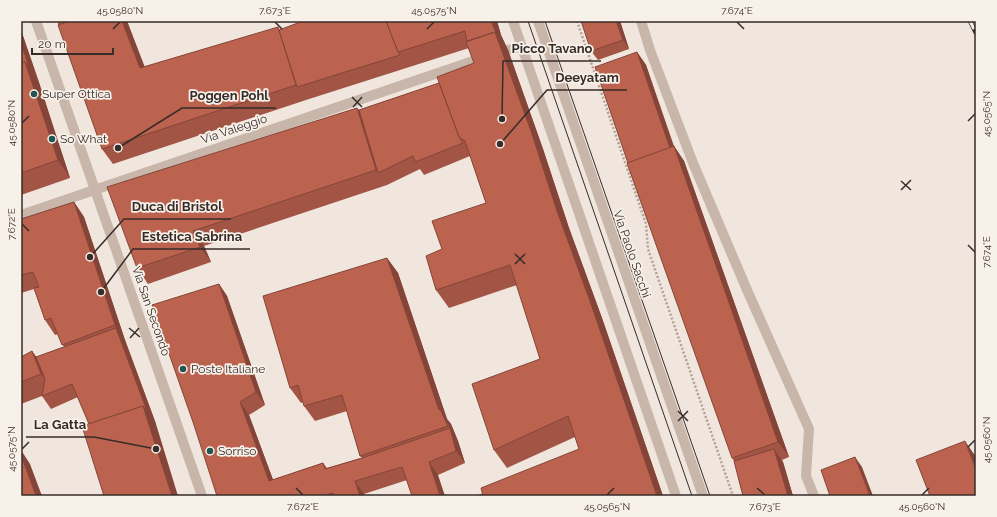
<svg xmlns="http://www.w3.org/2000/svg" width="997" height="517" font-family="Raleway,sans-serif">
  <style>
    .lines { fill: none; stroke-linecap: round; stroke-linejoin: round }
    .path { stroke: #b3a095; stroke-width: 2.5; stroke-dasharray: 2 2; stroke-linecap: butt }
    .service { stroke: #c8b6aa; stroke-width: 10 }
    .minor { stroke: #c8b6aa; stroke-width: 10 }
    .tertiary { stroke: #c8b6aa; stroke-width: 10 }
    .tram { stroke: #362c29; stroke-width: 1 }
    .rail-casing { stroke: #362c29; stroke-width: 4.5 }
    .rail { stroke: #f8f1ea; stroke-width: 3; stroke-dasharray: 9; stroke-linecap: butt }
    .wall { fill: #a25545 }
    .shaded-wall { fill: #844538 }
    .building { fill: #bc6350; stroke: #844538 }
    .ticks { fill: none; stroke: #362c29; stroke-width: 1.5 }
    .poi-dot { fill: #225454; stroke: #f8f1ea; stroke-width: 1.5 }
    .labels { text-anchor: middle; dominant-baseline: central; stroke-width: 3.5; stroke-linejoin: round; paint-order: stroke }
    .poi-label { font-size: 12px; fill: #362c29; stroke: #f8f1ea; text-anchor: start }
    .street-label { font-size: 12px; fill: #362c29; stroke: #f8f1ea }
    .leader { fill: none; stroke: #362c29; stroke-width: 1.5 }
    .callout-dot { fill: #362c29; stroke: #f8f1ea; stroke-width: 1.5 }
    .callout-label { font-size: 13px; text-anchor: middle; font-weight: bold; fill: #362c29; stroke: #f8f1ea; stroke-width: 3.5; stroke-linejoin: round; paint-order: stroke }
    .neatline { fill: none; stroke: #362c29; stroke-width: 1.5 }
    .ticks-label { font-size: 10px; text-anchor: middle; fill: #362c29 }
  </style>
  <rect width="100%" height="100%" fill="#f0e6de"/>
  <g class="lines">
    <polyline class="path" points="577,21 646,224 648,249 733,496"/>
    <g class="service">
      <polyline points="538,21 703,496"/>
      <polyline points="641,21 650,50 693,163 747,290 809,429 806,476 814,496"/>
    </g>
    <g class="minor">
      <polyline points="36,21 202,496"/>
      <polyline points="508,50 522,46"/>
      <polyline points="21,215 479,59"/>
    </g>
    <polyline class="tertiary" points="513,21 676,496"/>
    <g class="tram">
      <polyline points="528,21 692,496"/>
      <polyline points="545,21 710,496"/>
    </g>
    <g class="rail-casing">
      <polyline id="rail" points="970,21 976,33"/>
    </g>
    <use href="#rail" class="rail"/>
  </g>
  <g class="wall">
    <polygon points="127,21 144,67 279,30 497,21 501,35 508,50 543,149 569,228 602,318 663,496 483,494 579,449 575,437 507,468 494,450 540,359 517,285 449,308 436,290 442,249 486,203 470,156 424,175 420,169 387,185 204,246 211,262 148,284 137,268 357,108 359,110 439,83 474,63 469,48 306,100 113,164 102,149"/>
    <polygon points="620,21 629,49 598,60 591,51"/>
    <polygon points="21,30 70,178 21,195"/>
    <polygon points="637,52 646,65 674,146 684,161 789,457 782,460 783,462 793,496 743,496 734,461 732,458"/>
    <polygon points="74,202 84,217 125,340 156,424 89,424 78,397 51,409 42,396 21,404 21,357 32,351 36,357 64,347 58,334 55,335 45,320 34,289 21,293 21,219"/>
    <polygon points="387,258 398,273 447,419 451,424 458,441 465,463 438,475 407,480 364,494 365,496 217,496 219,284 227,296 265,405 249,415 273,480 323,463 327,468 362,458 360,456 347,411 315,421 304,406 303,402 301,403 290,388"/>
  </g>
  <g class="shaded-wall">
    <polygon points="122,21 127,21 151,83 140,68"/>
    <polygon points="491,21 497,21 501,35 508,50 497,35"/>
    <polygon points="616,21 620,21 629,49 623,40"/>
    <polygon points="278,27 288,42 297,87 296,85"/>
    <polygon points="21,30 38,79 29,67 21,43"/>
    <polygon points="495,32 508,50 543,149 569,228 602,318 663,496 657,496 557,211"/>
    <polygon points="637,52 646,65 679,163 671,151"/>
    <polygon points="25,62 38,79 70,178 58,160"/>
    <polygon points="357,108 367,123 378,173 376,170"/>
    <polygon points="674,146 684,161 789,457 778,442"/>
    <polygon points="74,202 84,217 125,340 156,424 178,496 172,496 167,482 116,328"/>
    <polygon points="193,231 204,246 211,262 200,247"/>
    <polygon points="387,258 398,273 447,419 451,424 458,441 465,463 456,451 450,428 439,410"/>
    <polygon points="219,284 227,296 265,405 256,392"/>
    <polygon points="32,351 45,369 54,391 41,374"/>
    <polygon points="240,402 249,415 278,493 269,481"/>
    <polygon points="965,441 976,457 976,470"/>
    <polygon points="774,449 783,462 793,496 788,496"/>
    <polygon points="21,450 30,464 42,496 36,496 21,455"/>
    <polygon points="855,457 862,467 873,496 870,496"/>
    <polygon points="429,462 438,475 445,496 440,496"/>
    <polygon points="355,481 364,494 365,496 360,496"/>
  </g>
  <g class="building">
    <polygon points="58,21 70,21 59,25"/>
    <polygon points="70,21 122,21 140,68 278,27 296,85 102,149 58,25"/>
    <polygon points="303,21 386,21 398,52 400,55 297,87 279,30"/>
    <polygon points="386,21 491,21 497,35 495,32 467,41 465,31 398,52"/>
    <polygon points="581,21 616,21 623,40 591,51"/>
    <polygon points="495,32 531,131 557,211 590,301 657,496 483,496 481,488 579,449 568,416 494,450 472,384 540,359 510,265 436,290 426,256 442,249 432,221 486,203 465,141 459,137 437,77 474,63 466,42"/>
    <polygon points="21,43 29,67 25,62 21,63"/>
    <polygon points="637,52 670,148 628,163 595,67"/>
    <polygon points="25,62 58,160 21,173 21,63"/>
    <polygon points="439,83 459,137 463,143 415,162 413,156 378,173 359,110"/>
    <polygon points="357,108 376,170 193,231 200,247 137,268 107,187"/>
    <polygon points="674,146 778,442 732,458 627,163"/>
    <polygon points="74,202 115,325 62,345 51,318 45,320 34,288 39,287 33,272 21,275 21,219"/>
    <polygon points="387,258 439,410 440,409 448,426 360,456 342,395 304,406 298,385 290,388 263,296"/>
    <polygon points="219,284 256,392 240,402 269,481 323,463 325,469 362,458 450,428 456,451 429,462 440,496 412,496 402,467 355,481 360,496 334,496 333,493 322,496 217,496 193,422 152,305"/>
    <polygon points="116,328 147,411 143,406 89,424 72,384 42,396 45,379 36,357"/>
    <polygon points="32,351 41,374 21,382 21,357"/>
    <polygon points="143,406 172,496 104,496 82,426"/>
    <polygon points="965,441 976,470 976,496 930,496 916,460"/>
    <polygon points="774,449 788,496 743,496 734,461"/>
    <polygon points="21,455 36,496 21,496"/>
    <polygon points="855,457 870,496 830,496 821,470"/>
    <polygon points="483,494 483,496 476,496"/>
  </g>
  <path class="ticks" d="M275,22L282,29M737,22L744,29M113,29L120,22M427,29L434,22M352,97L362,107M353,107L362,97M968,121L975,114M22,123L29,116M901,181L911,190M901,190L911,180M22,224L29,231M968,245L975,252M515,254L525,264M515,264L525,254M129,328L140,337M130,338L139,328M678,411L688,421M678,421L688,411M968,447L975,440M22,449L29,442M296,488L303,495M757,488L765,495M607,495L614,488M922,495L929,488"/>
  <g class="poi-dot">
    <circle cx="34" cy="94" r="4"/>
    <circle cx="52" cy="139" r="4"/>
    <circle cx="183" cy="369" r="4"/>
    <circle cx="210" cy="451" r="4"/>
  </g>
  <g class="labels">
    <g class="poi-label">
      <text x="42" y="94">Super Ottica</text>
      <text x="60" y="139">So What</text>
      <text x="191" y="369">Poste Italiane</text>
      <text x="218" y="451">Sorriso</text>
    </g>
    <g class="street-label">
      <text transform="translate(234 129) rotate(-19)">Via Valeggio</text>
      <text transform="translate(632 254) rotate(71)">Via Paolo Sacchi</text>
      <text transform="translate(151 311) rotate(71)">Via San Secondo</text>
    </g>
  </g>
  <path class="leader" d="M502 119L503 61H601M500 144L547 90H627M118 148L182 108H276M90 257L124 219H231M101 292L133 249H250M156 449L94 437H26"/>
  <g class="callout-dot">
    <circle cx="502" cy="119" r="4"/>
    <circle cx="500" cy="144" r="4"/>
    <circle cx="118" cy="148" r="4"/>
    <circle cx="90" cy="257" r="4"/>
    <circle cx="101" cy="292" r="4"/>
    <circle cx="156" cy="449" r="4"/>
  </g>
  <g class="callout-label">
    <text x="552" y="53">Picco Tavano</text>
    <text x="587" y="82">Deeyatam</text>
    <text x="229" y="100">Poggen Pohl</text>
    <text x="177" y="211">Duca di Bristol</text>
    <text x="192" y="241">Estetica Sabrina</text>
    <text x="60" y="429">La Gatta</text>
  </g>
  <rect width="997" height="517" fill="none" stroke="#f8f1ea" stroke-width="44"/>
  <path d="M32 48v6h81v-6" fill="none" stroke="#362c29" stroke-width="2"/>
  <text x="38" y="48" font-size="12" fill="#362c29" stroke="#f8f1ea" stroke-width="3" paint-order="stroke">20 m</text>
  <rect x="22" y="22" width="953" height="473" class="neatline"/>
  <g class="ticks-label">
    <text x="120" y="14">45.0580°N</text>
    <text x="275" y="14">7.673°E</text>
    <text x="434" y="14">45.0575°N</text>
    <text x="737" y="14">7.674°E</text>
    <text transform="translate(986 114) rotate(-90)" y="4">45.0565°N</text>
    <text transform="translate(11 123) rotate(-90)" y="4">45.0580°N</text>
    <text transform="translate(11 224) rotate(-90)" y="4">7.672°E</text>
    <text transform="translate(986 252) rotate(-90)" y="4">7.674°E</text>
    <text transform="translate(986 440) rotate(-90)" y="4">45.0560°N</text>
    <text transform="translate(11 449) rotate(-90)" y="4">45.0575°N</text>
    <text x="303" y="510">7.672°E</text>
    <text x="607" y="510">45.0565°N</text>
    <text x="765" y="510">7.673°E</text>
    <text x="922" y="510">45.0560°N</text>
  </g>
</svg>
